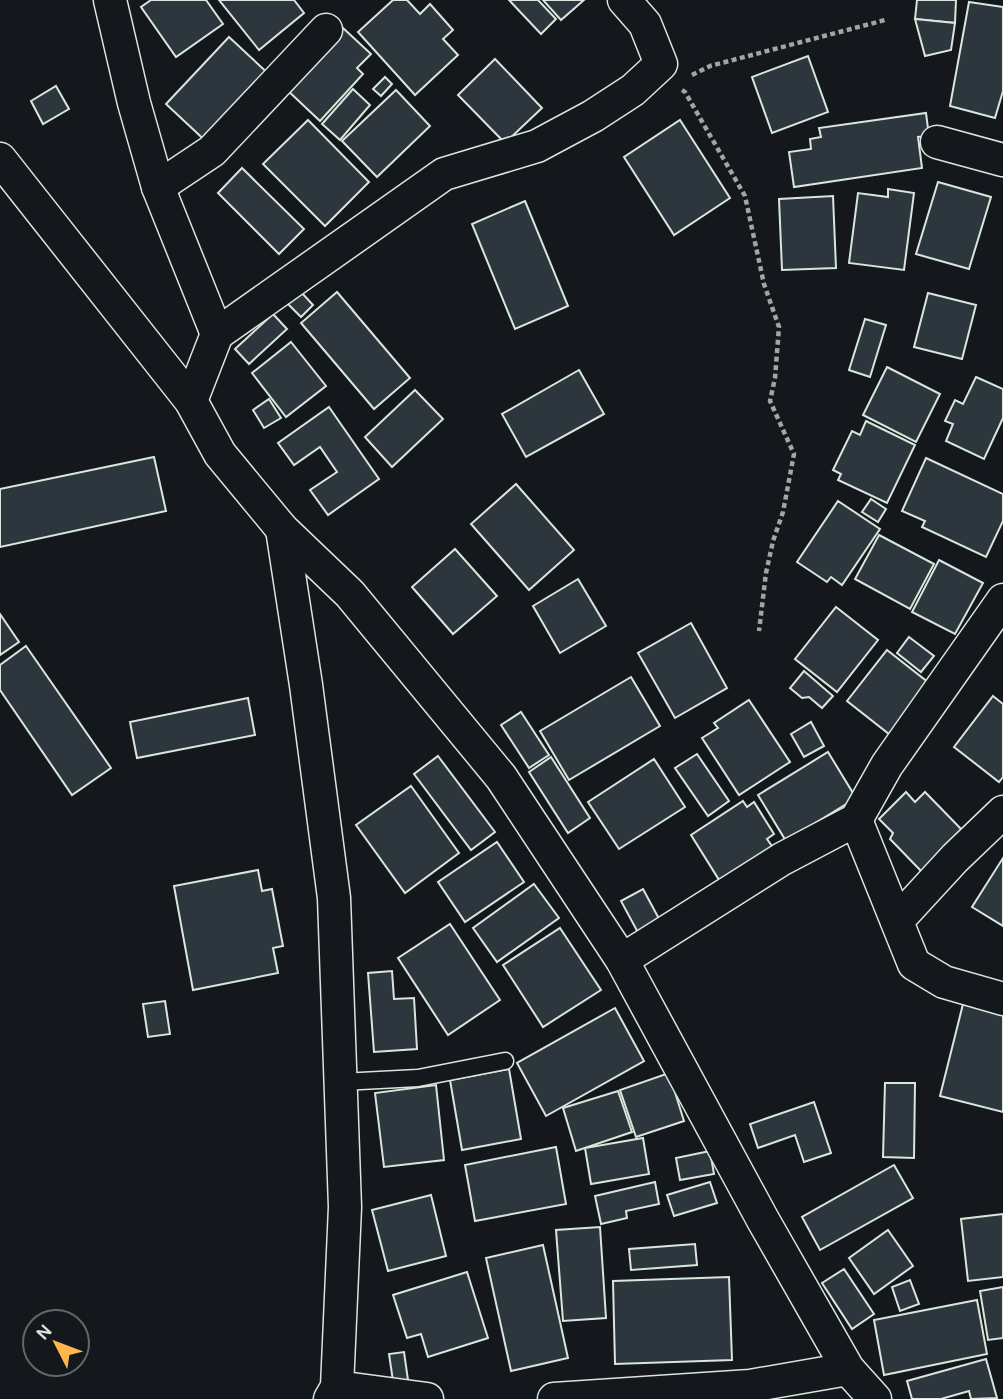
<svg xmlns="http://www.w3.org/2000/svg" width="1003" height="1399" font-family="Karla,sans-serif">
  <style>
    .building { fill: #2c363c; stroke: #d8e6dc; stroke-width: 2 }
    .lines { fill: none; stroke-linecap: round; stroke-linejoin: round }
    .lane-casing { stroke: #d8e6dc; stroke-width: 19 }
    .street-casing { stroke: #d8e6dc; stroke-width: 35 }
    .path { stroke: #9da8a2; stroke-width: 4.5; stroke-dasharray: 5 3.5; stroke-linecap: butt }
    .lane { stroke: #14181c; stroke-width: 16 }
    .street { stroke: #14181c; stroke-width: 32 }
  </style>
  <rect width="100%" height="100%" fill="#14181c"/>
  <g class="building">
    <polygon points="151,0 206,0 223,24 176,57 141,7"/>
    <polygon points="219,0 294,0 304,13 259,50"/>
    <polygon points="393,0 407,0 420,14 430,4 453,30 443,39 458,55 415,95 358,32"/>
    <polygon points="509,0 538,0 556,19 541,34"/>
    <polygon points="543,0 584,0 561,20"/>
    <polygon points="917,0 956,0 955,23 915,19"/>
    <polygon points="969,2 1003,7 1003,91 995,118 950,106"/>
    <polygon points="915,19 955,23 951,50 925,56"/>
    <polygon points="343,28 371,54 357,68 363,74 320,121 286,89"/>
    <polygon points="229,37 274,79 212,147 166,104"/>
    <polygon points="808,56 828,112 772,133 752,77"/>
    <polygon points="495,59 542,108 505,143 458,95"/>
    <polygon points="385,77 392,84 381,96 373,89"/>
    <polygon points="56,86 69,109 43,124 31,101"/>
    <polygon points="353,89 370,105 340,140 322,124"/>
    <polygon points="396,90 430,126 377,177 342,141"/>
    <polygon points="926,113 929,136 918,137 922,168 794,187 789,152 811,149 810,139 821,137 819,128"/>
    <polygon points="308,120 369,182 325,226 263,164"/>
    <polygon points="680,120 730,198 674,235 624,157"/>
    <polygon points="242,168 304,229 279,254 218,193"/>
    <polygon points="938,182 991,197 969,269 916,254"/>
    <polygon points="888,189 914,193 904,270 849,263 858,193 888,197"/>
    <polygon points="833,196 836,268 782,270 779,199"/>
    <polygon points="525,201 568,306 515,329 472,224"/>
    <polygon points="301,292 313,305 301,317 288,304"/>
    <polygon points="337,292 410,378 374,409 301,323"/>
    <polygon points="928,293 976,305 962,359 914,347"/>
    <polygon points="273,314 287,329 249,364 235,349"/>
    <polygon points="865,319 886,325 870,377 849,370"/>
    <polygon points="291,342 326,386 286,417 252,373"/>
    <polygon points="887,367 940,394 916,442 863,415"/>
    <polygon points="579,370 604,414 526,457 502,414"/>
    <polygon points="976,377 1003,389 1003,418 984,459 946,441 953,424 945,421 955,400 963,404"/>
    <polygon points="415,390 443,419 392,467 365,437"/>
    <polygon points="269,399 281,418 264,428 253,410"/>
    <polygon points="329,407 379,479 328,515 310,490 337,472 320,447 294,465 278,443"/>
    <polygon points="866,421 915,445 887,503 838,480 841,474 833,470 852,431 860,435"/>
    <polygon points="154,457 166,511 0,547 0,489"/>
    <polygon points="926,458 1003,494 1003,521 986,557 922,527 925,521 902,511"/>
    <polygon points="516,484 574,550 529,590 471,524"/>
    <polygon points="871,499 886,509 878,522 862,512"/>
    <polygon points="838,501 880,529 842,585 831,577 827,582 797,562"/>
    <polygon points="879,535 934,564 910,609 855,579"/>
    <polygon points="455,549 497,596 453,634 412,587"/>
    <polygon points="939,560 983,583 955,634 912,612"/>
    <polygon points="578,579 606,626 560,653 533,606"/>
    <polygon points="836,607 878,640 837,692 795,659"/>
    <polygon points="0,614 19,642 0,655"/>
    <polygon points="691,623 727,688 675,718 638,653"/>
    <polygon points="909,637 934,656 921,672 897,653"/>
    <polygon points="26,646 111,768 72,795 0,690 0,665"/>
    <polygon points="887,650 929,683 889,734 847,701"/>
    <polygon points="804,671 833,696 822,708 809,697 802,698 790,688"/>
    <polygon points="631,677 660,726 569,780 540,731"/>
    <polygon points="993,696 1003,704 1003,777 999,782 954,747"/>
    <polygon points="248,698 255,735 137,758 130,722"/>
    <polygon points="749,700 790,762 739,795 702,738 718,728 714,723"/>
    <polygon points="521,712 549,755 529,768 501,725"/>
    <polygon points="811,722 824,746 804,757 791,734"/>
    <polygon points="828,752 856,798 786,841 758,795"/>
    <polygon points="697,754 729,801 708,816 675,768"/>
    <polygon points="438,756 495,832 471,850 414,774"/>
    <polygon points="551,757 590,818 568,833 529,772"/>
    <polygon points="654,759 685,807 619,849 588,802"/>
    <polygon points="411,786 459,853 405,893 356,825"/>
    <polygon points="906,792 915,802 925,792 964,832 923,873 890,839 893,833 879,819"/>
    <polygon points="743,801 747,807 754,802 774,834 767,839 774,849 721,883 691,835"/>
    <polygon points="497,842 524,882 465,922 438,882"/>
    <polygon points="1003,858 1003,926 972,907"/>
    <polygon points="258,870 262,891 272,889 283,946 273,948 278,973 193,990 174,886"/>
    <polygon points="534,884 559,918 497,962 473,928"/>
    <polygon points="643,889 664,928 642,940 621,901"/>
    <polygon points="450,924 500,1000 448,1035 398,958"/>
    <polygon points="560,928 601,990 543,1027 503,965"/>
    <polygon points="392,971 394,999 414,998 417,1049 374,1052 368,973"/>
    <polygon points="165,1001 170,1034 148,1037 143,1004"/>
    <polygon points="963,1004 1003,1014 1003,1112 940,1096"/>
    <polygon points="615,1008 644,1061 546,1116 517,1063"/>
    <polygon points="509,1069 521,1139 462,1150 450,1080"/>
    <polygon points="669,1073 684,1121 636,1137 620,1090"/>
    <polygon points="885,1083 915,1083 914,1158 883,1157"/>
    <polygon points="436,1085 444,1160 384,1167 375,1093"/>
    <polygon points="618,1091 632,1132 576,1151 563,1108"/>
    <polygon points="814,1102 831,1153 804,1162 795,1135 758,1148 750,1124"/>
    <polygon points="643,1138 649,1174 591,1184 585,1148"/>
    <polygon points="556,1147 566,1204 475,1221 465,1165"/>
    <polygon points="710,1151 714,1174 680,1180 676,1158"/>
    <polygon points="894,1165 913,1198 820,1250 802,1217"/>
    <polygon points="655,1182 659,1204 626,1211 627,1218 601,1224 595,1196"/>
    <polygon points="710,1182 717,1203 674,1216 667,1195"/>
    <polygon points="431,1195 446,1256 388,1271 372,1210"/>
    <polygon points="1003,1214 1003,1277 968,1281 961,1219"/>
    <polygon points="600,1227 606,1318 563,1321 556,1230"/>
    <polygon points="888,1230 913,1266 874,1294 849,1258"/>
    <polygon points="695,1244 697,1265 631,1270 629,1249"/>
    <polygon points="543,1245 568,1358 511,1371 486,1258"/>
    <polygon points="844,1269 874,1314 852,1329 822,1283"/>
    <polygon points="467,1272 488,1338 428,1357 421,1334 407,1338 393,1295"/>
    <polygon points="729,1277 732,1360 615,1364 613,1281"/>
    <polygon points="910,1280 919,1304 900,1311 892,1287"/>
    <polygon points="1003,1287 1003,1338 988,1340 980,1291"/>
    <polygon points="977,1300 987,1354 884,1375 874,1320"/>
    <polygon points="404,1352 408,1380 393,1381 389,1354"/>
    <polygon points="986,1359 997,1398 971,1399 969,1391 941,1399 912,1399 907,1381"/>
  </g>
  <g class="lines">
    <g class="lane-casing">
      <polyline id="lane" points="341,1082 418,1078 505,1061"/>
    </g>
    <g class="street-casing">
      <g id="street">
        <polyline points="110,0 134,103 158,187 217,334"/>
        <polyline points="937,142 1003,160"/>
        <polyline points="0,159 191,401 220,454 282,529 350,594 501,777 622,960 763,1220 848,1369 875,1399"/>
        <polyline points="158,187 212,151 326,30"/>
        <polyline points="191,401 217,334 444,174 537,146 593,116 633,90 661,64 645,24 624,0"/>
        <polyline points="282,529 306,685 334,898 345,1207 337,1387 330,1399"/>
        <polyline points="856,820 914,964 944,982 1003,999"/>
        <polyline points="897,921 955,858 1003,812"/>
        <polyline points="622,960 782,859 856,820 887,765 1003,600"/>
        <polyline points="337,1387 427,1399"/>
        <polyline points="554,1399 750,1386 848,1369"/>
      </g>
    </g>
    <g class="path">
      <polyline points="692,75 710,66 885,20"/>
      <polyline points="682,90 685,92 745,196 764,284 779,327 775,378 770,401 794,454 783,512 773,541 766,573 759,631"/>
    </g>
    <use href="#lane" class="lane"/>
    <use href="#street" class="street"/>
  </g>
  <g transform="translate(56 1343) rotate(312)"><circle r="33" fill="#14181c" stroke="#626a69" stroke-width="2"/>
  <path d="M0-5L12 26L0 18L-12 26Z" fill="#ffb74d"/>
  <text y="-10" font-size="19" font-weight="bold" text-anchor="middle" fill="#d8e6dc">N</text>
  </g>
</svg>
